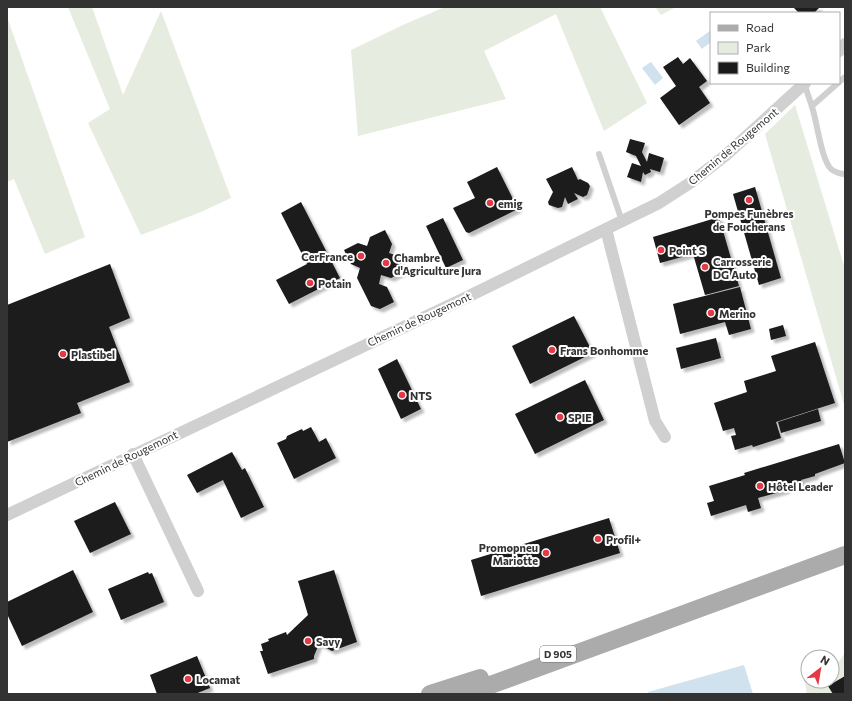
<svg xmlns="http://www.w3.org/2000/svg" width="852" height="701" font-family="Commissioner,sans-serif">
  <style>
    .green { fill: #e6ecdf }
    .water { fill: #cfe2ee }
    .building { fill: #1a1a1a; filter: url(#shadow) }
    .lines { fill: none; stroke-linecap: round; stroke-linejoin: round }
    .service { stroke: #d0d0d0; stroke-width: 6 }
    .minor { stroke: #d0d0d0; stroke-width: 12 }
    .primary { stroke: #ababab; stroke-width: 18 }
    .poi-dot { fill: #e63946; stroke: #fff; stroke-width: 1.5 }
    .labels { text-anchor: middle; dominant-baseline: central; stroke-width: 4; stroke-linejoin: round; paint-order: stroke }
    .shield { fill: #fff; stroke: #707070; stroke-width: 1 }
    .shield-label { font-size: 10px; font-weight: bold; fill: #333 }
    .street-label { font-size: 11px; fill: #333; stroke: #fff }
    .poi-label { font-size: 11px; font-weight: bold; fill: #333; stroke: #fff; text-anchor: start }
  </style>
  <defs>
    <filter id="shadow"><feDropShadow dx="3.5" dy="3.5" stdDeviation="1" flood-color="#0004"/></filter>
  </defs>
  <rect width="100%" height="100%" fill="#fff"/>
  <g class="green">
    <polygon points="68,7 92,7 123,95 161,11 231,198 201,212 141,235 88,123 110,109"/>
    <polygon points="445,7 600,7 647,103 604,131 556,14 484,51 506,99 358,136 351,50 405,24"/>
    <polygon points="655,7 676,7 661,15"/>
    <polygon points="7,17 85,237 45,254 14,179 7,182"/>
    <polygon points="795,105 845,269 845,408 765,134"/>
    <polygon points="845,653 845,694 807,694 804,677 808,675 808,681 832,681 832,666 838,663"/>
  </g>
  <g class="water">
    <polygon points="711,30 711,42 702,49 696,41"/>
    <polygon points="651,62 663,78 655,85 642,68"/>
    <polygon points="744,665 753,694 648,694 648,692"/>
  </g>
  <g class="building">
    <polygon points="793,7 820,7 814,13 799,13"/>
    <polygon points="678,57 683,64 690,58 707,81 699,87 710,103 679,125 660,98 676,86 663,67"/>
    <polygon points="630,139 645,143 642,152 647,162 649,153 664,158 660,172 650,169 651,172 645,175 643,172 641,182 627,177 632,163 641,166 636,156 626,152"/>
    <polygon points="497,167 518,209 469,233 466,232 453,208 475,198 467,182"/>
    <polygon points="572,167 578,180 580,179 588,183 590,186 587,195 583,197 574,193 578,199 568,204 565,197 562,207 558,208 549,205 548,202 553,192 546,179"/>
    <polygon points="755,187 781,278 759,285 733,194"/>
    <polygon points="301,202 340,278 289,304 276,280 307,264 281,213"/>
    <polygon points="719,217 739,286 705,295 693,254 660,263 653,237"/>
    <polygon points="443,218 463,260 446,268 426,226"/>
    <polygon points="385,230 392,244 389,253 398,256 405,271 391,278 381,275 379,284 387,287 394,302 380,309 371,306 357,278 360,268 351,264 344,250 358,243 367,246 370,237"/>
    <polygon points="110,264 130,318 109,327 130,382 77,403 81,413 7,442 7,305"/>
    <polygon points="740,287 751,329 729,335 725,322 680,334 673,304"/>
    <polygon points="574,316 593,353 530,384 512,346"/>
    <polygon points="783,325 786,336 771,340 769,329"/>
    <polygon points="716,338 721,358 681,369 676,348"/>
    <polygon points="815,342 835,403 776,422 781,438 753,447 752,445 735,450 731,436 736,435 734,428 723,431 714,403 747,392 744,381 776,371 771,356"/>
    <polygon points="397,359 421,409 401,419 378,369"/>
    <polygon points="585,380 604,420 535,454 515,414"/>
    <polygon points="818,409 821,421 781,433 778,422"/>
    <polygon points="311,427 319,442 326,438 336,458 294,479 277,443 286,439 287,436 302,429 303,431"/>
    <polygon points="839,444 845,463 815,474 815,476 801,480 802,483 786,487 787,490 758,498 761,508 748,512 746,505 711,516 707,503 714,501 709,486 745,475 744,473"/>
    <polygon points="232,452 242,470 245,468 264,507 241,518 223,480 197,493 187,475"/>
    <polygon points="115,502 131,534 90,553 74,521"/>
    <polygon points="609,518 620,553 481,596 471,560"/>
    <polygon points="73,570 93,612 22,646 7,614 7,602"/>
    <polygon points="334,570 357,642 332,651 319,644 314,656 314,659 268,674 260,651 263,651 261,644 269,641 268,639 286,632 287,635 308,615 298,581"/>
    <polygon points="148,572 149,574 152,573 164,602 121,620 108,589"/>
    <polygon points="197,656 210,688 195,694 157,694 150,675"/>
    <polygon points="845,676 845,694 833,694 828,686"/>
  </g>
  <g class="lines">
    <g class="service">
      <polyline points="839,82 845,77"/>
      <path d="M805,83C806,92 810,99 812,107C817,121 821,159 831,169C834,172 841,174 845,174"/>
      <polyline points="812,106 838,83"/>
      <polyline points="599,154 622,221"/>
    </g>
    <g class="minor">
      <polyline points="839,51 845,44"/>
      <polyline points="606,229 655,421 665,437"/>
      <polyline points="133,454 198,591"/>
      <polyline points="7,515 463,299 659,203 690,183 726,155 805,83"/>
    </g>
    <g class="primary">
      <polyline points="430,694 480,678"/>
      <polyline points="466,694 845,555"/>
    </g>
  </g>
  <g class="poi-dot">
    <circle cx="749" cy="200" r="4"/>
    <circle cx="490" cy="203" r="4"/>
    <circle cx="661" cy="250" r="4"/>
    <circle cx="361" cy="256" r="4"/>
    <circle cx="386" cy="263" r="4"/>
    <circle cx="705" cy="267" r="4"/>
    <circle cx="310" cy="283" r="4"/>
    <circle cx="711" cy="313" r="4"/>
    <circle cx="552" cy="350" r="4"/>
    <circle cx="63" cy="354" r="4"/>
    <circle cx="402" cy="395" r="4"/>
    <circle cx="560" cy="417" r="4"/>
    <circle cx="760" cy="486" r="4"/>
    <circle cx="598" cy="539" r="4"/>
    <circle cx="546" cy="553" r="4"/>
    <circle cx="308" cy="641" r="4"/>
    <circle cx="188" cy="679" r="4"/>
  </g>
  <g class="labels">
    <rect class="shield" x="540" y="646" width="36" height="16" rx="3"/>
    <g class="shield-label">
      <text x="558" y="654">D 905</text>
    </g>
    <g class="street-label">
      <text transform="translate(733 146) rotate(-40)">Chemin de Rougemont</text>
      <text transform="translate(419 319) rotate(-25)">Chemin de Rougemont</text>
      <text transform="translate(126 458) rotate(-26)">Chemin de Rougemont</text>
    </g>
    <g class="poi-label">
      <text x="498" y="203">emig</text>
      <text x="749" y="213" text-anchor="middle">Pompes Funèbres<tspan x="749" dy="13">de Foucherans</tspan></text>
      <text x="669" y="250">Point S</text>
      <text x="353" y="256" text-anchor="end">CerFrance</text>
      <text x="394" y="257">Chambre<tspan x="394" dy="13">d'Agriculture Jura</tspan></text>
      <text x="713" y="261">Carrosserie<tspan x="713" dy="13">DG Auto</tspan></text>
      <text x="318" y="283">Potain</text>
      <text x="719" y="313">Merino</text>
      <text x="560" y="350">Frans Bonhomme</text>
      <text x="71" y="354">Plastibel</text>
      <text x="410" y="395">NTS</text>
      <text x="568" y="417">SPIE</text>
      <text x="768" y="486">Hôtel Leader</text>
      <text x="606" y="539">Profil+</text>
      <text x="538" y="547" text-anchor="end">Promopneu<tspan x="538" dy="13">Mariotte</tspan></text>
      <text x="316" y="641">Savy</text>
      <text x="196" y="679">Locamat</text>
    </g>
  </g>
  <rect width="852" height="701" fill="none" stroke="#333333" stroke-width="16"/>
  <rect x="710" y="12" width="130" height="72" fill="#ffffff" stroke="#adadad"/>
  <rect x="718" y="25" width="20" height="6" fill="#ababab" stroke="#adadad"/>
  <text x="746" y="32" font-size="12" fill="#333333">Road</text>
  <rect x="718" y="42" width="20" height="12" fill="#e6ecdf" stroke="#adadad"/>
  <text x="746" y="52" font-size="12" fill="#333333">Park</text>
  <rect x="718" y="62" width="20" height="12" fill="#1a1a1a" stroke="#adadad"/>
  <text x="746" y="72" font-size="12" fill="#333333">Building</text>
  <g transform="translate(820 669) rotate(31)"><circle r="19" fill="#ffffff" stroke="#adadad"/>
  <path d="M0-3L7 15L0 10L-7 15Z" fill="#e63946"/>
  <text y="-6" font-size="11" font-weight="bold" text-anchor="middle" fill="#333333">N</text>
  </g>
</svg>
